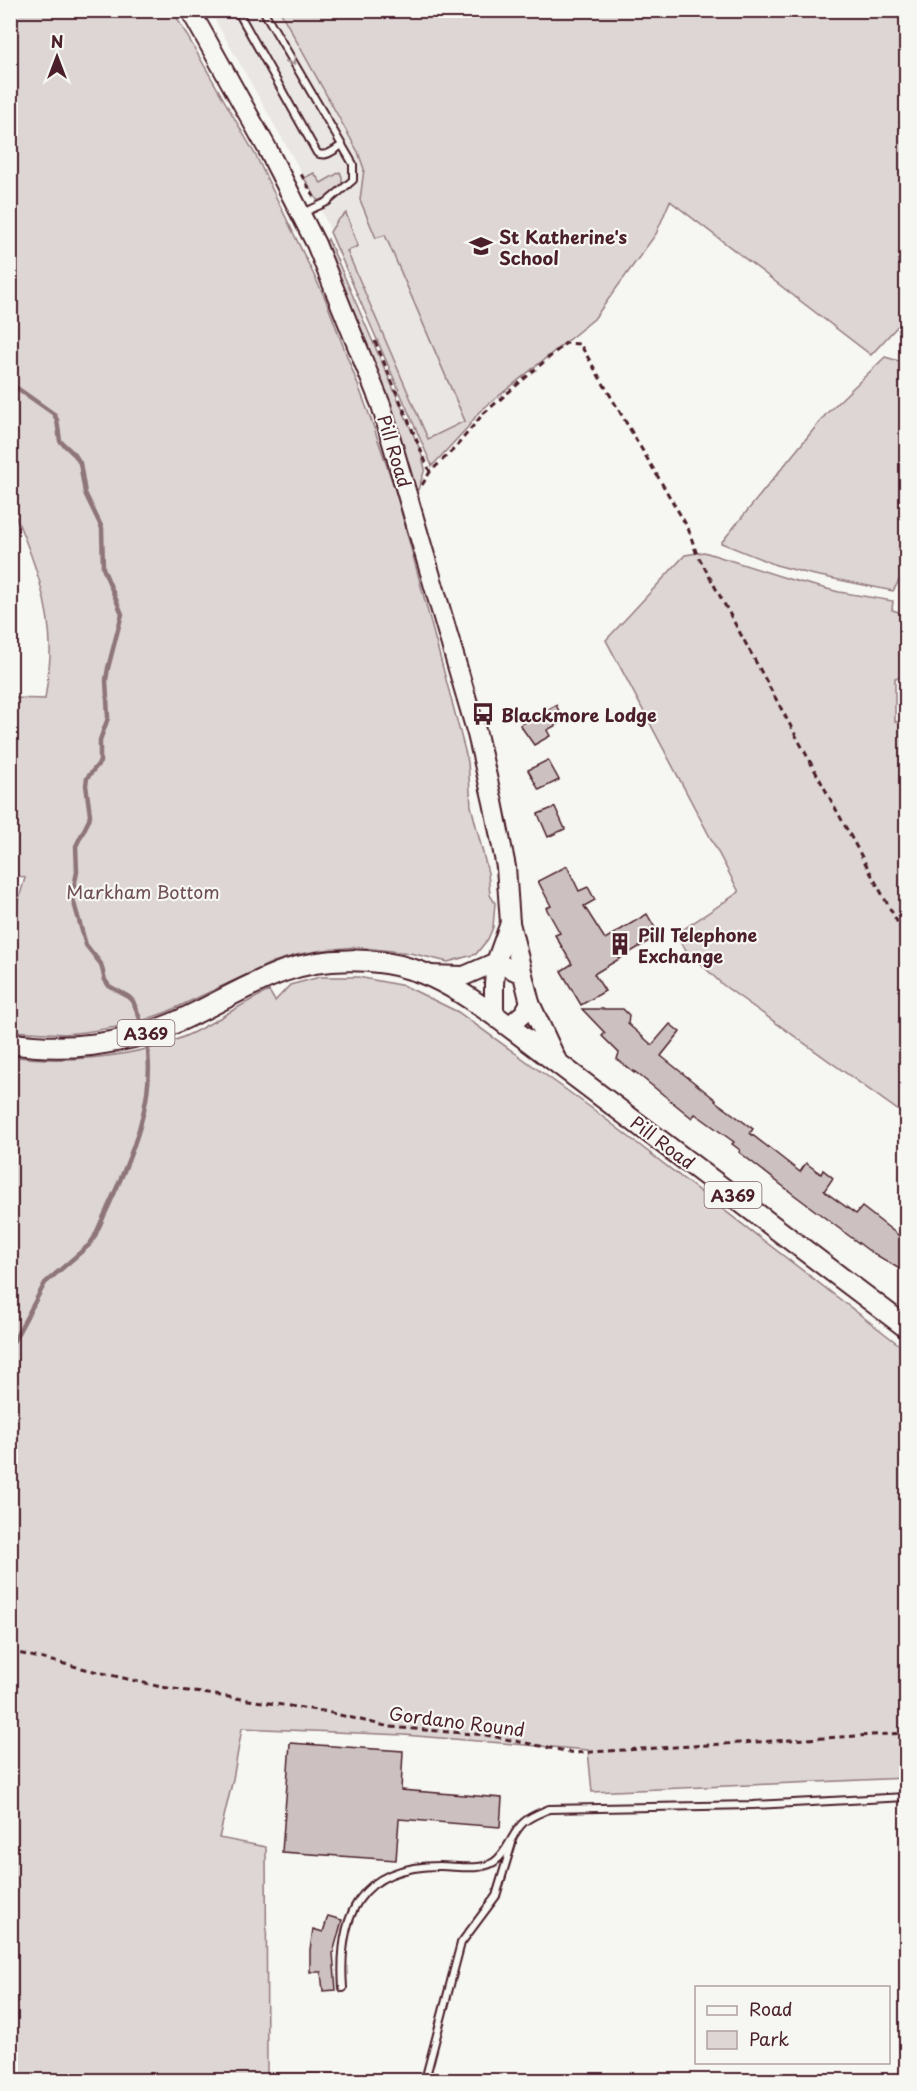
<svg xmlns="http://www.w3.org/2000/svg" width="917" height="2091" font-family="'Playpen Sans',sans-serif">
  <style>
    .built { fill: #e9e6e3 }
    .green { fill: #ddd6d5; stroke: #947a80; stroke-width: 1.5 }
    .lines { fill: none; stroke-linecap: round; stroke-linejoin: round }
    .stream { stroke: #8e747a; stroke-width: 4.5 }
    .building { fill: #ccc1c0; stroke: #4a1f2b; stroke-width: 1.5 }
    .lane-casing { stroke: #4a1f2b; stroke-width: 10 }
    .secondary-casing { stroke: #4a1f2b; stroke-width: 22 }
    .primary-casing { stroke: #4a1f2b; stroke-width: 24 }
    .path { stroke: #4a1f2b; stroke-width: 3; stroke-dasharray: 6 4.5; stroke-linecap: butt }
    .lane { stroke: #f6f6f2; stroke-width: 6 }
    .secondary { stroke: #f6f6f2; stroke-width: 18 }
    .primary { stroke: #f6f6f2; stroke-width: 20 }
    .oneway { stroke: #a99598 }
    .labels { text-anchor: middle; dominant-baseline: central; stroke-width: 4.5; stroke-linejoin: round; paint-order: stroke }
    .shield { fill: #f6f6f2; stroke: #7e6067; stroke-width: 1.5 }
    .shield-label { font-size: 16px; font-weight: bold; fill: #4a1f2b }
    .poi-label { font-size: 18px; font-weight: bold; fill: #4a1f2b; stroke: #f6f6f2; text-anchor: start }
    .street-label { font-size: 18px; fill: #4a1f2b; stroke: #f6f6f2 }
    .park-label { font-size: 18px; fill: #6f4d56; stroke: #f6f6f2 }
  </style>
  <rect width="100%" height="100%" fill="#f6f6f2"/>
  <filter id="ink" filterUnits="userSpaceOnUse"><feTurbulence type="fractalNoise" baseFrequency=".0167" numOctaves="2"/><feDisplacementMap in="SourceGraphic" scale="12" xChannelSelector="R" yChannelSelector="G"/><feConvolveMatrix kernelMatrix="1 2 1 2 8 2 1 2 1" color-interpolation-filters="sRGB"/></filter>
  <g filter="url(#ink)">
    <polygon class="built" points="210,11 463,11 594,319 479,412 468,427 432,466 317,200"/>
    <g class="green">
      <path d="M11,10L173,11L256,156L325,298L372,422L397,496L468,762L471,806L488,873L490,895L495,903L493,927L488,939L476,954L448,962L410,953L355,947L324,950L300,954L273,962L167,1012L130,1025L85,1032L65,1034L11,1031V915L16,908L25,878L11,873V698L45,699C47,685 49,671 50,657C52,606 32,554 12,508H11Z"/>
      <polygon points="280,11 906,11 906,317 871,355 670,201 656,234 594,319 479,412 468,427 432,466 330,232 337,221 346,213 358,246 347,251 428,439 465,421 385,235 376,238 360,200 364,169 358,152"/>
      <polygon points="340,172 342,177 342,188 326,200 317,200 304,178 314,173 321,183"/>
      <polygon points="328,239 421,452 425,469 418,490 416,489 323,248"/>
      <polygon points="885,357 906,363 906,580 900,579 893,591 810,574 776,565 721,543 827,413"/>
      <polygon points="704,552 792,580 839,592 893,601 892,610 906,614 906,677 895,678 895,722 906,720 906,1116 723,985 686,950 675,935 739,892 606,640 685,555"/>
      <path d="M320,977H358L405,986L458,1012L590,1107L906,1350V1778L592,1792L588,1750L404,1735L242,1728L233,1779L219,1838L266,1847L267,2073L416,2074L414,2080H11V1056C64,1064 143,1057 192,1033C219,1020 242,1003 269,991L275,1001L290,985Z"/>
    </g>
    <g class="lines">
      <g class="stream">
        <polyline points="10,383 54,414 57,420 60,441 75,455 80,463 85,493 102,528 103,568 122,614 108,668 106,680 108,718 100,740 100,762 87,778 86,785 90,815 89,820 76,846 77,872 72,896 86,945 101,964 105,980 109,986 129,997 133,1001 144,1029"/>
        <path d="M10,1348L45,1283L89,1245L94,1238C121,1177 160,1107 146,1037"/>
      </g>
    </g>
    <g class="building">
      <polygon points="556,705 564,721 547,730 550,736 534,745 520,725"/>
      <polygon points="548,760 559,780 539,790 528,770"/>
      <polygon points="555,807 565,829 548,837 538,814"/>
      <polygon points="567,866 579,891 588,887 595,900 584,906 605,939 647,914 659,935 594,974 605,991 581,1005 561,971 572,964 555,935 560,933 546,908 551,906 538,881"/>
      <polygon points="582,1009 623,1009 629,1015 628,1024 652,1045 670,1024 680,1032 661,1056 716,1100 715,1101 753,1129 750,1133 800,1172 806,1163 821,1174 823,1170 833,1178 824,1191 856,1214 862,1207 906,1241 906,1273 868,1250 793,1194 739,1152 740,1150 732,1144 734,1142 701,1118 695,1114 692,1118 634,1071 634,1073 617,1059 619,1053 602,1036 605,1033"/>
      <polygon points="290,1743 403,1751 401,1790 502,1798 500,1827 399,1819 396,1860 282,1852"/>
      <polygon points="328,1916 342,1920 333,1953 336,1990 323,1991 321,1972 310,1972 310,1950 313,1929 323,1932"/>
    </g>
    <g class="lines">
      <g class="lane-casing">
        <g id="lane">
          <path d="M237,10L317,153C326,158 334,150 342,145"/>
          <polyline points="263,10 353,164 353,180 327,202 303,213"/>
          <path d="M343,1988C338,1915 359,1866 440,1866C457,1866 479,1871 494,1862C508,1853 512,1832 524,1822C531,1816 540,1813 549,1809L753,1805L906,1797"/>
          <polyline points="425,2080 461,1943 496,1896 512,1843"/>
        </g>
      </g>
      <g class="secondary-casing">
        <g id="secondary">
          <polyline points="190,10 267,148 316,244 381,405 477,734 493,802 506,867 510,923 530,1003 558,1063"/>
          <polyline points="428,975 464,976 496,962 522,974"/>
          <polyline points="494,1015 494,984 496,962 510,923"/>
          <polyline points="509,1026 524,1013 530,1003"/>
        </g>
      </g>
      <g class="primary-casing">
        <path id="primary" d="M10,1043C64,1052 122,1045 172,1024C210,1008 245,985 284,971C324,957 374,957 414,970C443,979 469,998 494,1015L906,1327"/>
      </g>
      <g class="path">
        <polyline points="301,174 314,197"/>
        <polyline points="375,341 430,472"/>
        <polyline points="422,485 430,472 455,448 483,414 566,343 580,344 688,528 696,552 906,938"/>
        <polyline points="10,1651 161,1687 323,1711 390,1727 486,1735 575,1753 906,1733"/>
      </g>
      <use href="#lane" class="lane"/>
      <use href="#secondary" class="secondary"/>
      <use href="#primary" class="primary"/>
    </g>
    <defs><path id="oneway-chevron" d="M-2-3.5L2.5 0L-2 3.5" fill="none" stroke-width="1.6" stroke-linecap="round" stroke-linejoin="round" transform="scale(1.5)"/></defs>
    <use class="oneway" href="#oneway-chevron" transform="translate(292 61) rotate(60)"/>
  </g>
  <defs>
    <g id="school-bare" transform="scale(1.8)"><path d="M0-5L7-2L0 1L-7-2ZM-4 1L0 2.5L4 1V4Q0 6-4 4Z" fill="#4a1f2b" stroke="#f6f6f2" stroke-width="2.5" paint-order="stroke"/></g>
    <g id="bus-bare" transform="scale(1.8)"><path d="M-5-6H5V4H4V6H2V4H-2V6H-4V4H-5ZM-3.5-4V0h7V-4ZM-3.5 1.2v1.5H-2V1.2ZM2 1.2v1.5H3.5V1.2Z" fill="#4a1f2b" stroke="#f6f6f2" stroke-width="2.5" paint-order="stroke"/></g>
    <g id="building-bare" transform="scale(1.8)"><path d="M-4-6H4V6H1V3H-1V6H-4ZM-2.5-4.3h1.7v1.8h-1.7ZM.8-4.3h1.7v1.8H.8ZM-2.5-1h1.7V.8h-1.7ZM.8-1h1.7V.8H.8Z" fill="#4a1f2b" stroke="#f6f6f2" stroke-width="2.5" paint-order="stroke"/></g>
  </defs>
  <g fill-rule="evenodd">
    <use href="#school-bare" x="481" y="246"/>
    <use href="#bus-bare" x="483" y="714"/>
    <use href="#building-bare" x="620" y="944"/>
  </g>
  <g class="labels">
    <g class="shield">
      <rect x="117.5" y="1020" width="57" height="26" rx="4.5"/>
      <rect x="704.5" y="1182" width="57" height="26" rx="4.5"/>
    </g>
    <g class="shield-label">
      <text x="146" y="1033">A369</text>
      <text x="733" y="1195">A369</text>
    </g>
    <g class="poi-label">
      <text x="499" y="236">St Katherine's<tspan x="499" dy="21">School</tspan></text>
      <text x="501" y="714">Blackmore Lodge</text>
      <text x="638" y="934">Pill Telephone<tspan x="638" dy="21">Exchange</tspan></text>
    </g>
    <g class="street-label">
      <text transform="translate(395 451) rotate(73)">Pill Road</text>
      <text transform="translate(663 1142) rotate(37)">Pill Road</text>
      <text transform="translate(457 1721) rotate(7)">Gordano Round</text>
    </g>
    <g class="park-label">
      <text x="143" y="891">Markham Bottom</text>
    </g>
  </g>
  <rect width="917" height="2091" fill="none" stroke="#f6f6f2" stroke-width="36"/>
  <rect x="18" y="18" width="881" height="2055" fill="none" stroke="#4a1f2b" stroke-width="2" filter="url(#ink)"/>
  <rect x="695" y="1986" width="195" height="78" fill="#f6f6f2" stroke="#b1a0a2" stroke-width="1.5"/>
  <rect x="707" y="2006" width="30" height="9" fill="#f6f6f2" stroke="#b1a0a2" stroke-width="1.5"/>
  <text x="749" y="2016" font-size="18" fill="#4a1f2b">Road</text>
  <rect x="707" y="2031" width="30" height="18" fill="#ddd6d5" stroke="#b1a0a2" stroke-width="1.5"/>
  <text x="749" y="2046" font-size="18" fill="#4a1f2b">Park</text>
  <g transform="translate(57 57)" stroke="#f6f6f2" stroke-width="4.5" paint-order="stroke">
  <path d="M0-4.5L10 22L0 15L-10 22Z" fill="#4a1f2b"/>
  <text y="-9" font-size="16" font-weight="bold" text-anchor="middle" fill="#4a1f2b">N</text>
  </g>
</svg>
